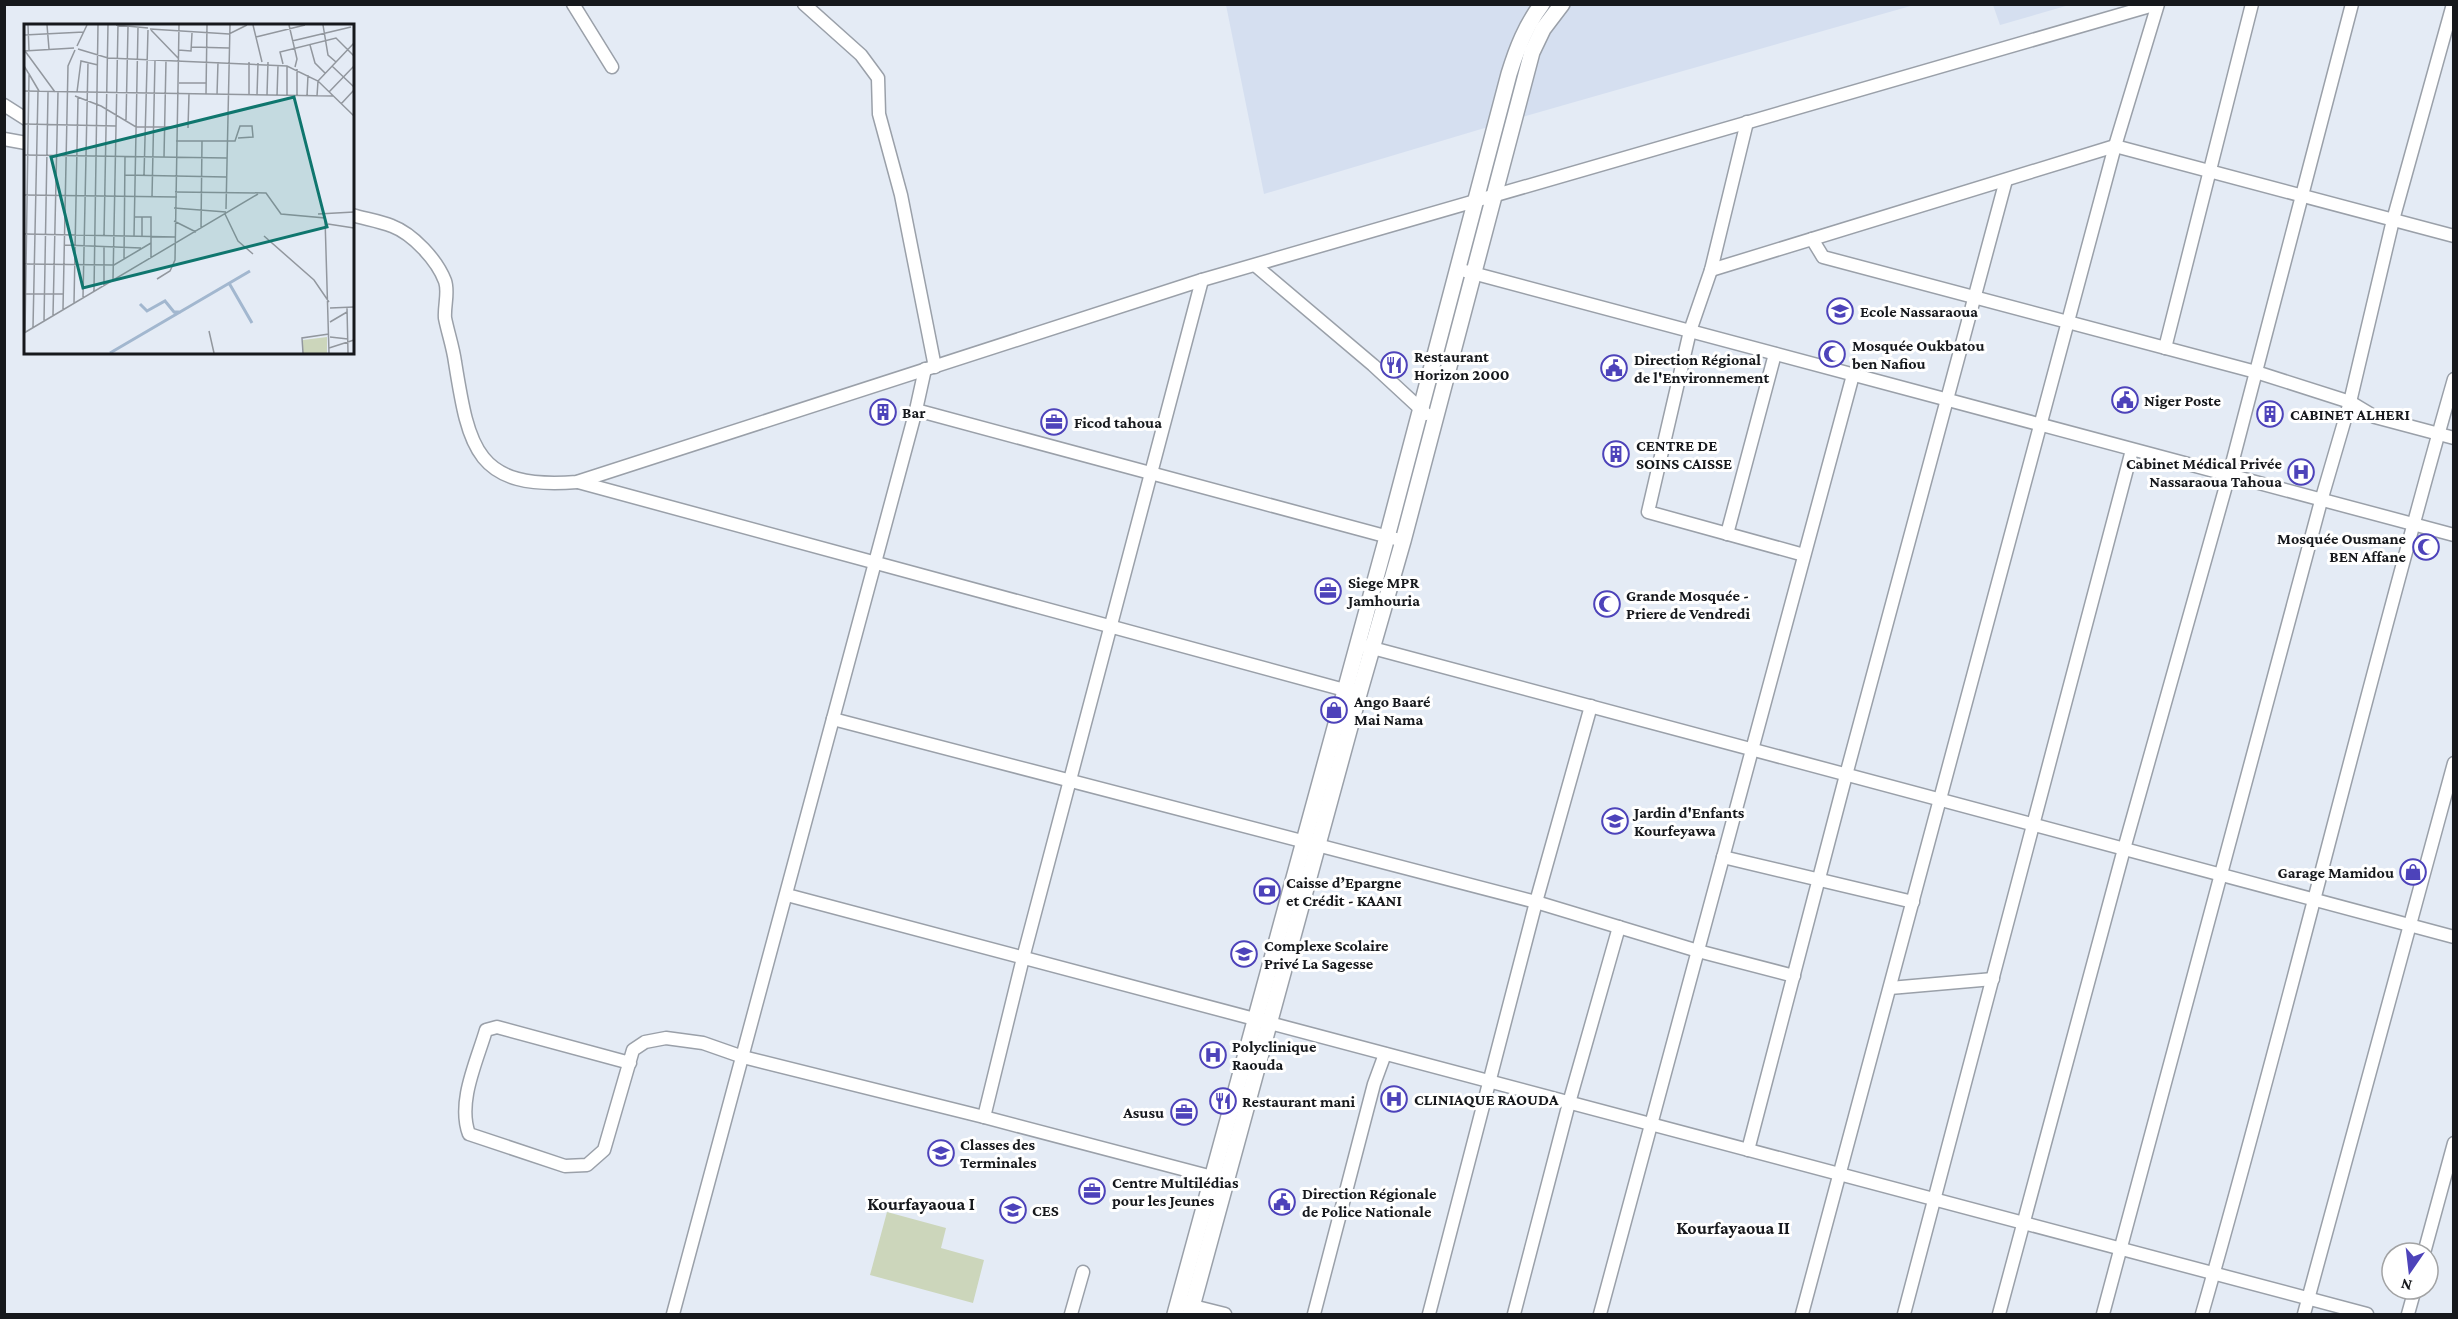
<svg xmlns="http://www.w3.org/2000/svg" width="2458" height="1319" font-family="'Crimson Pro',serif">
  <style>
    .built { fill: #d5dff0 }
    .pitch { fill: #ccd6bb }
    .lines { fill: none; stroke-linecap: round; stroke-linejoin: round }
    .minor-casing { stroke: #9aa0a9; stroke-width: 15 }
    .tertiary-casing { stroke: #9aa0a9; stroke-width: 18 }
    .minor { stroke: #fff; stroke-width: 12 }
    .tertiary { stroke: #fff; stroke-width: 15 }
    .labels { text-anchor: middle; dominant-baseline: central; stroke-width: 6; stroke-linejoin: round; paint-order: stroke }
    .poi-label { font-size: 16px; font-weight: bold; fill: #16181c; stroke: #fff; text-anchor: start }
    .neighbourhood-label { font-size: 18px; font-weight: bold; fill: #16181c; stroke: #fff }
    .inset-river { fill: none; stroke: #a2b7cf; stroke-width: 3 }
    .inset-road { fill: none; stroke: #92979e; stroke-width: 1.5 }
    .view { fill: #0f766e; fill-opacity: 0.15; stroke: #0f766e; stroke-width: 3 }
    .inset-edge { fill: none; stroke: #16181c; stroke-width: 3 }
  </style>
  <rect width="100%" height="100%" fill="#e4ebf5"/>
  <g class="built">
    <polygon points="1226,5 1914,5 1508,121 1264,194"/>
    <polygon points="1993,5 1993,4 2069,5 2000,25"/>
  </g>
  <polygon class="pitch" points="887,1212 946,1228 941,1248 984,1260 973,1303 870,1275"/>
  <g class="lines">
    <g class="minor-casing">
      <g id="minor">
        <polyline points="573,4 612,67"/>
        <polyline points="804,4 861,55 878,78 879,114 901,195 935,367"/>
        <polyline points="4,105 26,119"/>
        <polyline points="1747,122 1711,270 1690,331 1648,512 1804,555"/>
        <polyline points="4,139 26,143"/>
        <path d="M352,215C366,219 380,221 392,226C413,234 437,260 445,281C449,292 444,306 445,318C448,333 453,347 455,362C469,449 476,490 577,482L1202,280L2157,4"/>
        <polyline points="1812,239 1823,257 2256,372 2350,402 2375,417 2454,438"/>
        <polyline points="1256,266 1373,365 1426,414"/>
        <polyline points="1711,270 2115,146 2454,236"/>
        <polyline points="1465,271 2454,535"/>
        <polyline points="2165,348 2252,4"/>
        <polyline points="925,369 916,410 1396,539"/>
        <polyline points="578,482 1352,692"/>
        <polyline points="1727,534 1775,354"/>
        <polyline points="1365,646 2454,937"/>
        <polyline points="833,719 1536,902 1698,951 1794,976"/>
        <polyline points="1723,857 1913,902"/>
        <polyline points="787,895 2367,1314"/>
        <polyline points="1890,988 1993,979"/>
        <path d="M630,1063L497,1027L486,1030C477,1061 457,1102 469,1134L565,1166L587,1165L604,1150L633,1050L645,1042L666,1038L703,1043L743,1057L984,1117L1220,1179"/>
        <polyline points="984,1117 1023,958 1202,280"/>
        <polyline points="1748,1150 1846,775 2006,180"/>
        <polyline points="2424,1253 2454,1143"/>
        <polyline points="1185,1304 1225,1314"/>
        <polyline points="673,1314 916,410"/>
        <polyline points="1071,1314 1083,1272"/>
        <polyline points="1314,1314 1374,1084 1385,1054"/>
        <polyline points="1429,1314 1536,902 1591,706"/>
        <polyline points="1514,1314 1569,1103 1619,927"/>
        <polyline points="1600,1314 1853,375"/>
        <polyline points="1802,1314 2115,146 2158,4"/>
        <polyline points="1904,1314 2132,450"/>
        <polyline points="1999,1314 2124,849 2229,475 2352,4"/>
        <polyline points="2103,1314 2321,501 2350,402 2393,220 2453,4"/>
        <path d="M2202,1314C2291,1004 2365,689 2454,379"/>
        <polyline points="2304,1314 2454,763"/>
        <polyline points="2408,1314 2415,1289"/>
      </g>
    </g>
    <g class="tertiary-casing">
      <g id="tertiary">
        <path d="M1175,1314L1387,537L1509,74C1517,48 1526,25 1542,4"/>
        <polyline points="1190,1314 1359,694 1403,541 1532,52 1543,29 1562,4"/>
      </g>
    </g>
    <use href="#minor" class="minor"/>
    <use href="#tertiary" class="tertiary"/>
  </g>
  <defs>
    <g id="school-ring" transform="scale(1.35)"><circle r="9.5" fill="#fff" stroke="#4d43ba" stroke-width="1.5"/><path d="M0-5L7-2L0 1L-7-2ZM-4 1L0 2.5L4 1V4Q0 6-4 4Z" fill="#4d43ba"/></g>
    <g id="mosque-ring" transform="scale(1.35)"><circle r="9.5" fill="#fff" stroke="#4d43ba" stroke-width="1.5"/><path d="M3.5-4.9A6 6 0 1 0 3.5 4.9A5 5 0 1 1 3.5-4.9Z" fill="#4d43ba"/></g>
    <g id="restaurant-ring" transform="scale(1.35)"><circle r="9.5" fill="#fff" stroke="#4d43ba" stroke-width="1.5"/><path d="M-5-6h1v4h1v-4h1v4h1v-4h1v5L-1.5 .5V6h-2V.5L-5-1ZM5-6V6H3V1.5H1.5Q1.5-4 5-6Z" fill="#4d43ba"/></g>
    <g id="civic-ring" transform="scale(1.35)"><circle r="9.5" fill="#fff" stroke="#4d43ba" stroke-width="1.5"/><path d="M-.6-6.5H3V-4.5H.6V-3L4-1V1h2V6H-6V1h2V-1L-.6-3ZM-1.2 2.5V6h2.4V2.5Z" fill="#4d43ba"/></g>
    <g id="building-ring" transform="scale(1.35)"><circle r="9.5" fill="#fff" stroke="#4d43ba" stroke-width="1.5"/><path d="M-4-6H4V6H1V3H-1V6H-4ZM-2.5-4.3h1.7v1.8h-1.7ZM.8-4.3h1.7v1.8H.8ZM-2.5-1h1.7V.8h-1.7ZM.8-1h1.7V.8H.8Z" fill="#4d43ba"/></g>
    <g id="office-ring" transform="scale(1.35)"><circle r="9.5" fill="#fff" stroke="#4d43ba" stroke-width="1.5"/><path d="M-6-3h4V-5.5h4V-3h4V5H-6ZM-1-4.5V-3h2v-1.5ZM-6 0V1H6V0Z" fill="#4d43ba"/></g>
    <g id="hospital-ring" transform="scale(1.35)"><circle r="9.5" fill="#fff" stroke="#4d43ba" stroke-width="1.5"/><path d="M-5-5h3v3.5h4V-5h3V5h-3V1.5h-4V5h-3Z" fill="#4d43ba"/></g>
    <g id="shop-ring" transform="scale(1.35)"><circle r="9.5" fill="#fff" stroke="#4d43ba" stroke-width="1.5"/><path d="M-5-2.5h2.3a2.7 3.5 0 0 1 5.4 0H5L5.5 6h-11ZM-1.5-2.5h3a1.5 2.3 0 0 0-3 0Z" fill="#4d43ba"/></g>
    <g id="bank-ring" transform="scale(1.35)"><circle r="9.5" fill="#fff" stroke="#4d43ba" stroke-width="1.5"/><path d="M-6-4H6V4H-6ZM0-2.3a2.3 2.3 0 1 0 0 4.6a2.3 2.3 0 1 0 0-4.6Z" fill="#4d43ba"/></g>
    <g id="university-ring" transform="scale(1.35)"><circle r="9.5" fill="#fff" stroke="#4d43ba" stroke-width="1.5"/><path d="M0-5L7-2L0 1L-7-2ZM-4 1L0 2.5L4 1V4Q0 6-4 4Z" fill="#4d43ba"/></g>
  </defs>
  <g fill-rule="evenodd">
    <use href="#school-ring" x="1840" y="311"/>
    <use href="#mosque-ring" x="1832" y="354"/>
    <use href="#restaurant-ring" x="1394" y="365"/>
    <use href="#civic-ring" x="1614" y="368"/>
    <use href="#civic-ring" x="2125" y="400"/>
    <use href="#building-ring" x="883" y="412"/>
    <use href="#building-ring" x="2270" y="414"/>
    <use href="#office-ring" x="1054" y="422"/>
    <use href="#building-ring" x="1616" y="454"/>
    <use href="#hospital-ring" x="2301" y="472"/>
    <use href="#mosque-ring" x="2426" y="547"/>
    <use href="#office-ring" x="1328" y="591"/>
    <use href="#mosque-ring" x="1607" y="604"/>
    <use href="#shop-ring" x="1334" y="710"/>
    <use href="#school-ring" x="1615" y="821"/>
    <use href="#shop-ring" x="2413" y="872"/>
    <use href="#bank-ring" x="1267" y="891"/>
    <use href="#school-ring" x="1244" y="954"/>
    <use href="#hospital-ring" x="1213" y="1055"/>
    <use href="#hospital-ring" x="1394" y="1099"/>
    <use href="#restaurant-ring" x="1223" y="1101"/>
    <use href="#office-ring" x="1184" y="1112"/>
    <use href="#university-ring" x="941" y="1153"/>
    <use href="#office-ring" x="1092" y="1191"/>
    <use href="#civic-ring" x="1282" y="1202"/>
    <use href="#school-ring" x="1013" y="1210"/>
  </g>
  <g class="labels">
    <g class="poi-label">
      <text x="1860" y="311">Ecole Nassaraoua</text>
      <text x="1852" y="345">Mosquée Oukbatou<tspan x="1852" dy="18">ben Nafiou</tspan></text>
      <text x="1414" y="356">Restaurant<tspan x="1414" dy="18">Horizon 2000</tspan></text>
      <text x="1634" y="359">Direction Régional<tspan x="1634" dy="18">de l'Environnement</tspan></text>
      <text x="2144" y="400">Niger Poste</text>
      <text x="902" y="412">Bar</text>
      <text x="2290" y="414">CABINET ALHERI</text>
      <text x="1074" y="422">Ficod tahoua</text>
      <text x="1636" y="445">CENTRE DE<tspan x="1636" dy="18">SOINS CAISSE</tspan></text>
      <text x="2282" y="463" text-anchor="end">Cabinet Médical Privée<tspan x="2282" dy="18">Nassaraoua Tahoua</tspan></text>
      <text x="2406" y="538" text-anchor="end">Mosquée Ousmane<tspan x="2406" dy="18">BEN Affane</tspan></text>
      <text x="1348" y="582">Siege MPR<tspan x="1348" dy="18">Jamhouria</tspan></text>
      <text x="1626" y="595">Grande Mosquée -<tspan x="1626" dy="18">Priere de Vendredi</tspan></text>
      <text x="1354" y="701">Ango Baaré<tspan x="1354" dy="18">Mai Nama</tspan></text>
      <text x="1634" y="812">Jardin d'Enfants<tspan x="1634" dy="18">Kourfeyawa</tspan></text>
      <text x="2394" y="872" text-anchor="end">Garage Mamidou</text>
      <text x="1286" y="882">Caisse d’Epargne<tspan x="1286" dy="18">et Crédit - KAANI</tspan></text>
      <text x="1264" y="945">Complexe Scolaire<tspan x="1264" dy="18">Privé La Sagesse</tspan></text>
      <text x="1232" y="1046">Polyclinique<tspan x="1232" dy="18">Raouda</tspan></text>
      <text x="1414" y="1099">CLINIAQUE RAOUDA</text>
      <text x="1242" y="1101">Restaurant mani</text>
      <text x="1164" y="1112" text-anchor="end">Asusu</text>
      <text x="960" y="1144">Classes des<tspan x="960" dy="18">Terminales</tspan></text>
      <text x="1112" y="1182">Centre Multilédias<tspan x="1112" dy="18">pour les Jeunes</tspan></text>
      <text x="1302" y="1193">Direction Régionale<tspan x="1302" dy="18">de Police Nationale</tspan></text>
      <text x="1032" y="1210">CES</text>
    </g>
    <g class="neighbourhood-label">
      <text x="921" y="1204">Kourfayaoua I</text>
      <text x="1733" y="1228">Kourfayaoua II</text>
    </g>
  </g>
  <g transform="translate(24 24)">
    <rect width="330" height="330" fill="#e4ebf5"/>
    <path d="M303,313V329H279V316Z" fill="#ccd6bb"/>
    <path class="inset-river" d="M205,259L228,299M116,280L123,287L141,277L150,288H157M86,329L226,247"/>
    <path class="inset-road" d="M4,1L5,27M23,1L25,25M92,1L124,4M229,1L238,38M265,1L273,35L271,43M299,1L304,31L312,38M126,5L205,10L223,1M127,6L154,34M0,11L60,8M232,13L281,1M268,17L327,3M286,21L291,39L301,49M53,22L63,1M167,23L205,24M54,25L84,34L263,42L294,57L330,92M154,26L167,27L168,9M0,27L50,24M1,27L31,68M259,40L256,28L312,14L330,32M0,42L5,50L1,309M308,42L330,63M5,50L15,67M155,59H182M0,67L309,72M53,68L57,37L74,41M305,68L330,42M182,70L183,1M193,71L194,38M225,71V38M233,71L234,39M243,71L244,38M51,72L77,82L112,103H154M253,72L254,41M263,72V42M273,72V45M283,72L284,51M293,72L294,57L330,19M317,80L330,66M102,96L104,3M0,100L92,102M164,104L165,70M152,117H211L216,102H228L229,113L214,114M0,131L203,134M140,133L142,36M101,151L202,153M120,151L124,6M151,168L242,169L257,190L301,194L305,329M0,171L153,173M128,173L131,36M150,184L202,188M202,185L206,1M201,190L214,217L229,230M294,190L330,188M110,193H127V234M150,197L172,208M304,200L330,204M177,205L178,117M1,210L152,213M80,211L84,1M110,212L114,3M118,212V193M240,212L290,256L305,278M41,221L117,224M100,235L101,132M0,240L90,241L127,219M133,255L146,247L151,236L155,1M89,256L94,1M80,262V222M70,267L74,1M0,270H40M59,273L64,38M50,279L54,73M306,284L330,283M323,284L324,329M39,285L44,42L51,26M29,291L34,68M20,297L24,68M306,298L323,288M9,303L14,67M185,307L190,329M0,309L234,170M306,313L324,315M305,324L330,316M279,329L278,314L305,310"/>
    <path class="view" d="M270,73L303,203L59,264L27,133Z"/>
    <rect width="330" height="330" class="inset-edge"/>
  </g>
  <rect width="2458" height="1319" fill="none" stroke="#16181c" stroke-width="12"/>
  <g transform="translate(2410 1271) rotate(194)"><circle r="28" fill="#ffffff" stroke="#a2a3a4" stroke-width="1.5"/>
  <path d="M0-4.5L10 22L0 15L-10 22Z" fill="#4d43ba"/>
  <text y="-9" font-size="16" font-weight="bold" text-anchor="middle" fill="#16181c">N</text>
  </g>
</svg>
